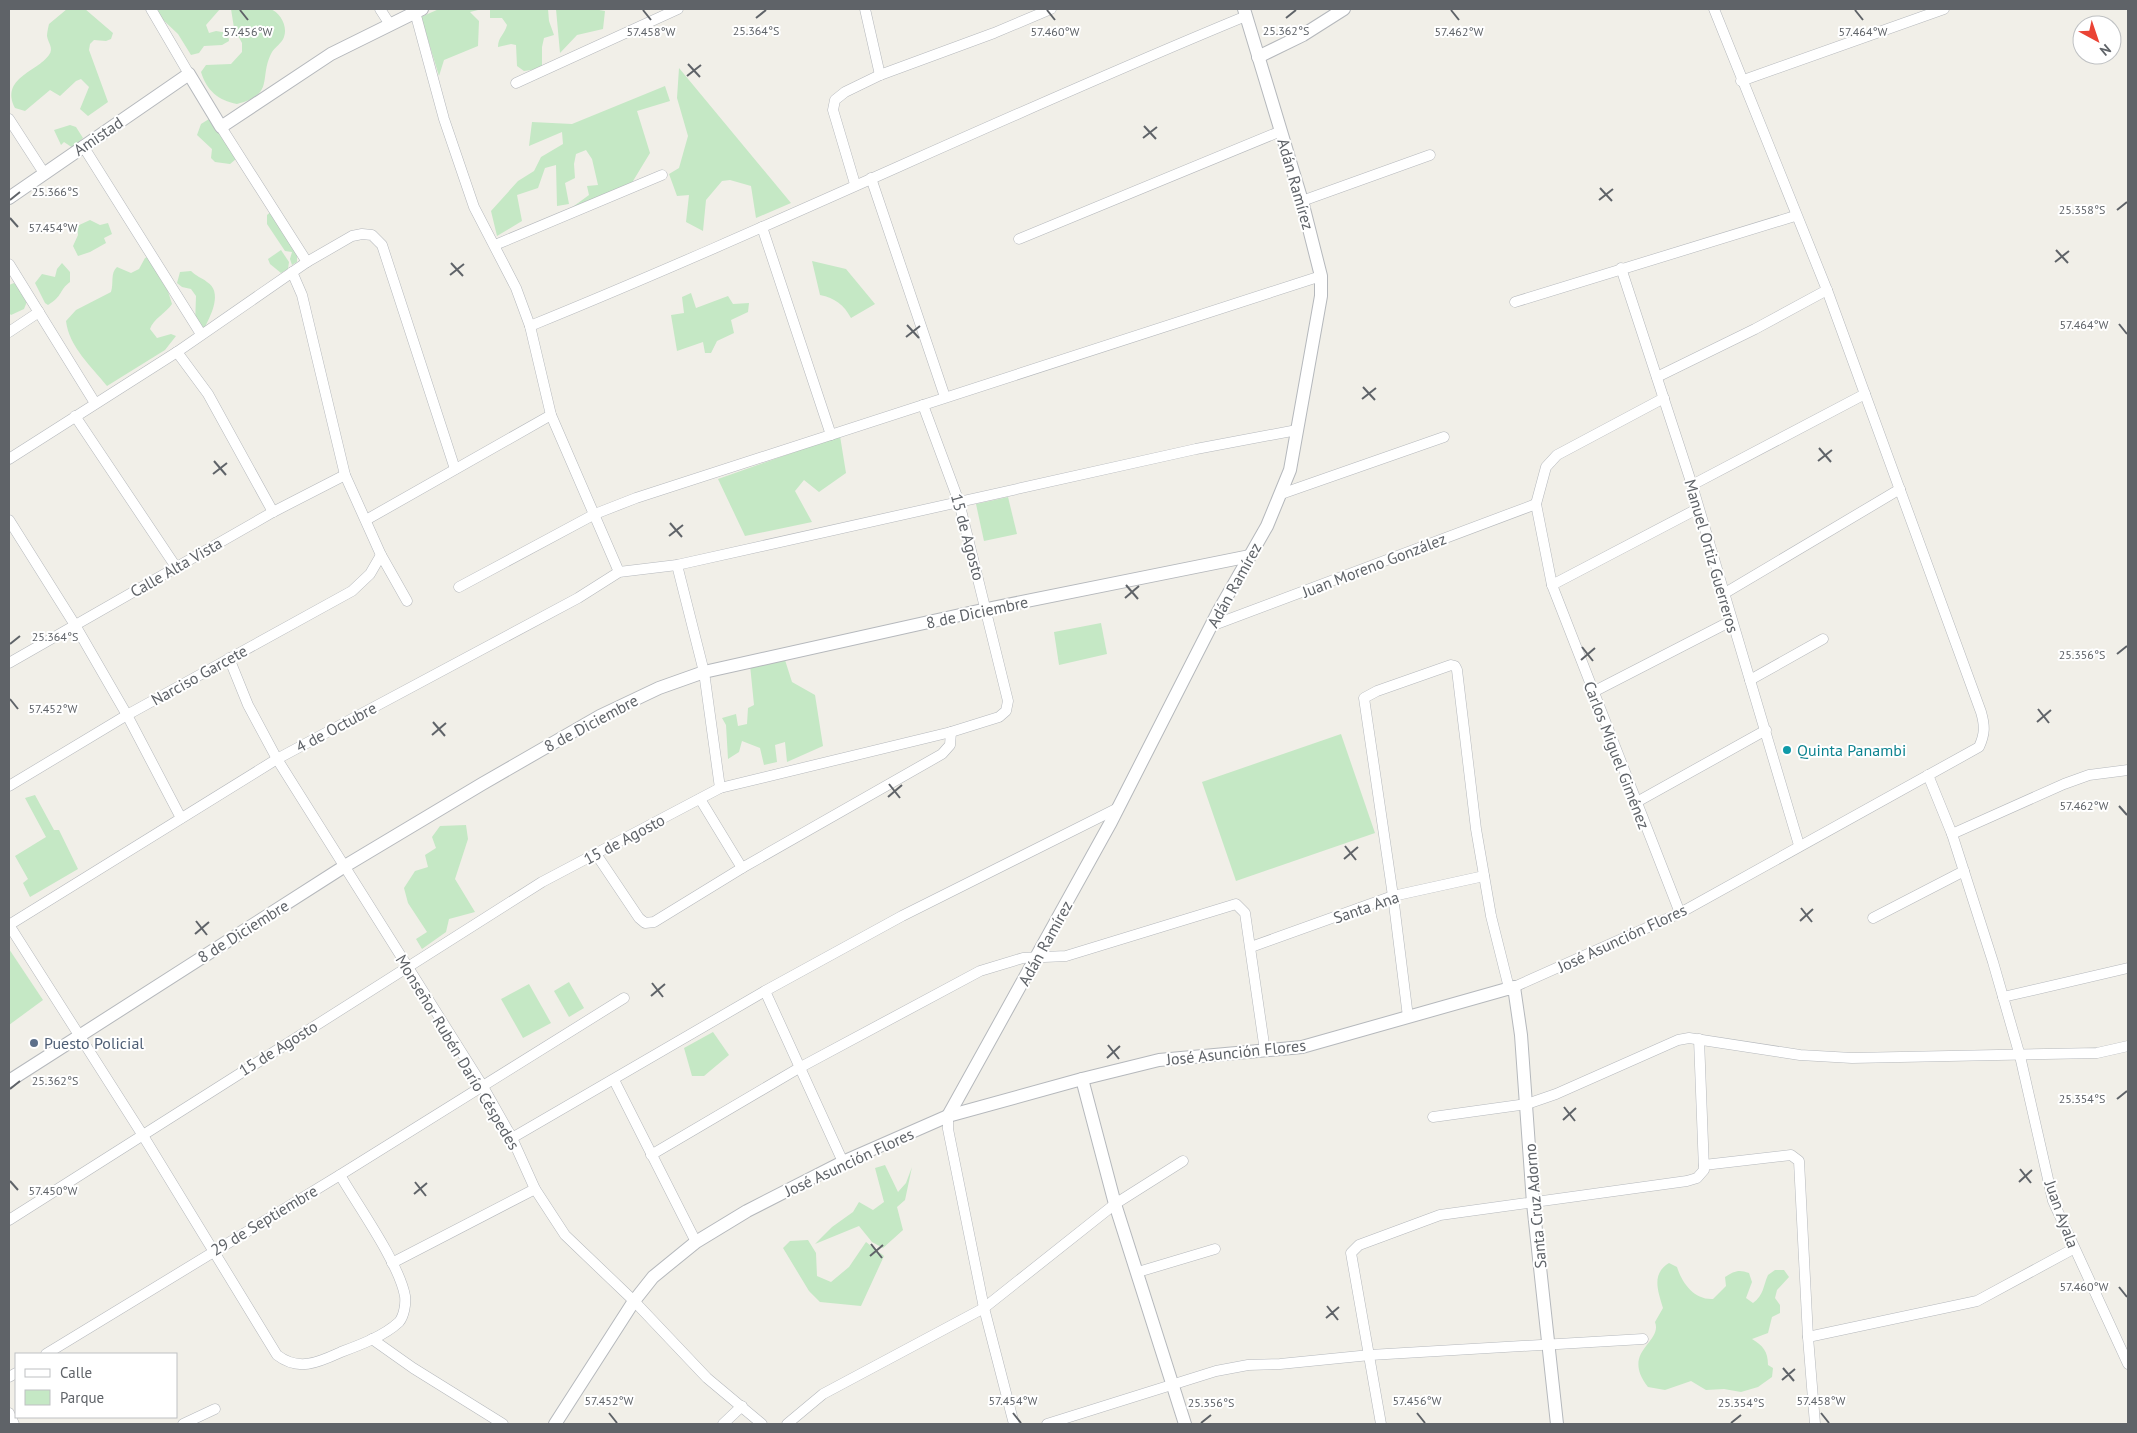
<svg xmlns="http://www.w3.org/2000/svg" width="2137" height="1433" font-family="'PT Sans',sans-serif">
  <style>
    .green { fill: #c5e8c5 }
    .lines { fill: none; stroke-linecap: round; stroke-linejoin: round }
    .minor-casing { stroke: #b5b8bc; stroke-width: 11 }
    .tertiary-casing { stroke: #b5b8bc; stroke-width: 14 }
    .minor { stroke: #fff; stroke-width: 10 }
    .tertiary { stroke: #fff; stroke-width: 12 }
    .ticks { fill: none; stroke: #5f6368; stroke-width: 2 }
    .culture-dot { fill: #0f9aa8; stroke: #fff; stroke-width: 2 }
    .service-dot { fill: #5c6f8a; stroke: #fff; stroke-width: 2 }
    .labels { text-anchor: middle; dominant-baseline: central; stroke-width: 4; stroke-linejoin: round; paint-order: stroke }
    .street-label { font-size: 16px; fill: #5f6368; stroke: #fff }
    .culture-label { font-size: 16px; fill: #0d838f; stroke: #fff; text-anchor: start }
    .service-label { font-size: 16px; fill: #4e5e75; stroke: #fff; text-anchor: start }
    .ticks-label { font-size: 12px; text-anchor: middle; fill: #5f6368; stroke: #fff; stroke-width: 4; stroke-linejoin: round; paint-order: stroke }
  </style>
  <rect width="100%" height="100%" fill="#f1efe8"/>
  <g class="green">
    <path d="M67,9H85L113,33L111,39L106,41L94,40L90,44L89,50L108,102L88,116L80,109L89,87L81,79L76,81L60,96L50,90L25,111L15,108C0,78 37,72 49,55C54,48 48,43 47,36C47,33 48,28 49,24Z"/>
    <polygon points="158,9 220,9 206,25 209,33 216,31 228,33 229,41 222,45 204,46 199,53 191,55 178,34 159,16"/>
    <path d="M231,9C242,9 260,5 270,9C280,12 288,26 284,37C282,43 275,47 272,52C258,78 276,94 237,104C218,100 207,91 201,72L206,65L231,64L242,52V43L234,28Z"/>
    <polygon points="439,9 482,9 470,12 479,21 478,46 444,60 439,76 421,17"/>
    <path d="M490,9H548L549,21L554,35L544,38L542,47V66L538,69L524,71L517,66L516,45L511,44L498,47C498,37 505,34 507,25L502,18H490Z"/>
    <polygon points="556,9 593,9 605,11 603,29 577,35 560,53"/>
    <polygon points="679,68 791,203 756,218 751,186 730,180 722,181 706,200 703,231 686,222 689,195 677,196 669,174 679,168 688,136 677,98"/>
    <polygon points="665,86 670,101 637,111 650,153 630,186 563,214 589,195 587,186 598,185 592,159 586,150 576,154 574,164 575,178 565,183 569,204 557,206 556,165 545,168 538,188 517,195 522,221 497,236 491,211 518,181 534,171 541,157 563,144 562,132 529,146 532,122 572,124"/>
    <polygon points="209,119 215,120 236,159 230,164 215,162 211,158 212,149 197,135 201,124"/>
    <polygon points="70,125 76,127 83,138 73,148 64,142 61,145 54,130"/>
    <polygon points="272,211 297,239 297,262 292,265 290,259 292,252 285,251 267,224 267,215"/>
    <polygon points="90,220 100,225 108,223 112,234 104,238 106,243 90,252 78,256 73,246 78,235 77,226"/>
    <polygon points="281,250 289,262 288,269 281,273 270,264 268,259"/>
    <path d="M150,256L160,266L172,304C166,313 153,319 150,329L157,338L171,334L176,336L165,350L107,386C92,367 69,347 66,321L76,310L111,292C114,283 110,273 117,267L131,273L139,269L145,258Z"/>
    <path d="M812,261L846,269L875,304L851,318C844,305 835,298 820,295Z"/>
    <path d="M62,263L70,272V282C59,290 63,296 48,305L45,303L35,283L42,274L55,277L57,269Z"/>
    <path d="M191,271C197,277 201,277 207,282C223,292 211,315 205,327L198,328L195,325L196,296L191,289L182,287L177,283L180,272Z"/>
    <polygon points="14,283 28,299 24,309 11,315 9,313 9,285"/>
    <polygon points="691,293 696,308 728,296 733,304 749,303 748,312 731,320 734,333 717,341 711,353 705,353 703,342 677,351 671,315 684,313 682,297"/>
    <polygon points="840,436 846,473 819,492 804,480 795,491 812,522 745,536 718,479"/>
    <polygon points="1008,497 1017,534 984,541 976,504"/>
    <polygon points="1101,623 1107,654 1059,665 1054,632"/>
    <polygon points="785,660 792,682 815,695 823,746 787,762 785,742 775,745 777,762 764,765 760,748 742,741 739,752 728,759 726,725 722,718 736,714 738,726 747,724 748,708 754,705 750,665"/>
    <polygon points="1341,734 1375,833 1236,881 1202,782"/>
    <polygon points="35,795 54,830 59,830 78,869 30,897 23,883 28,879 15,856 46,837 25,798"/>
    <polygon points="466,825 468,839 455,879 475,912 449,919 446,932 422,949 416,939 427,932 408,903 404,888 415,871 428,867 425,855 436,848 432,837 440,826"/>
    <polygon points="9,949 43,1000 9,1025"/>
    <polygon points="569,982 584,1008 569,1017 554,991"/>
    <polygon points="529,984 551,1023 523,1038 501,999"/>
    <polygon points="713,1032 729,1055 704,1076 692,1076 684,1048"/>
    <polygon points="885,1165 898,1192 906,1183 912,1167 905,1200 897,1207 903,1230 883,1248 872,1242 859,1226 815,1244 832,1227 853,1212 859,1202 873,1210 884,1202 875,1168"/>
    <polygon points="808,1240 816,1253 817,1276 831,1282 849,1267 866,1242 884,1256 861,1306 820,1302 809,1291 783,1248 790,1241"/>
    <path d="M1669,1263L1677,1267C1682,1283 1694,1300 1713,1299L1726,1286L1725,1277C1734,1271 1739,1269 1749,1273L1752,1282L1746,1298L1753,1303C1764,1295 1763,1286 1768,1275L1775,1270H1784L1789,1277L1777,1290L1775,1298L1780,1305V1313L1772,1317L1768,1333L1752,1339C1763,1346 1768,1351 1768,1365L1773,1368L1772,1377L1758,1387L1741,1392L1724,1389L1706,1390L1691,1381L1665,1390L1648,1387C1620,1351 1663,1343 1655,1322L1663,1308C1658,1291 1651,1274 1669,1263Z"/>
  </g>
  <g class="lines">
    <g class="minor-casing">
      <g id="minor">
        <polyline points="151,9 189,74"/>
        <polyline points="380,9 389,23"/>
        <polyline points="865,9 880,75"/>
        <polyline points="415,12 444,119 474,207 516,288 530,326 551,415 619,572"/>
        <polyline points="1741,81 1944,9"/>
        <polyline points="516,83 678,9"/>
        <polyline points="9,119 44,173"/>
        <polyline points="221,127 307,262"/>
        <polyline points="83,146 201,334"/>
        <polyline points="871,178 945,397"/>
        <polyline points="855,184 833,110 835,100 845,92 880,75 994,33 1051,9"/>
        <polyline points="1302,201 1430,155"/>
        <polyline points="762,227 831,435"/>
        <polyline points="1019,239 1281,131"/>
        <polyline points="495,245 662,175"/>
        <polyline points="9,264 95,403"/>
        <polyline points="1621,268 1692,485 1799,845"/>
        <polyline points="292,272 302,295 345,475 381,555 407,601"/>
        <polyline points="1515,302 1795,216"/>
        <path d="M530,326C771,228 1005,115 1246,16"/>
        <polyline points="9,332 39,312"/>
        <polyline points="177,352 208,394 273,512"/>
        <polyline points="1657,377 1755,329 1827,290"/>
        <polyline points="1664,398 1557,455 1546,467 1536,504 1552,585 1680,913"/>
        <polyline points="75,416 176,567"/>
        <polyline points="9,459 177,352 307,262 352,236 362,234 372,235 382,245 455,469"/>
        <polyline points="1692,485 1865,394"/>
        <polyline points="1281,494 1444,437"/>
        <polyline points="9,520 75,625 127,715 181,818"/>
        <polyline points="366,520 551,415"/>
        <polyline points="677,565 704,672 720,788"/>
        <polyline points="1552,585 1697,509"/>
        <polyline points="459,587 595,514 636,498 1321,276"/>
        <polyline points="1725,593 1900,489"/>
        <polyline points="1211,626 1536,504"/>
        <polyline points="229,658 248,705 277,759 482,1085 512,1138 535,1189 565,1235 634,1301 707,1378 762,1424"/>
        <polyline points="9,663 273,512 345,475"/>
        <polyline points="1750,680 1823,639"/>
        <polyline points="1593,692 1731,621"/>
        <polyline points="1928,775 1952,834 1993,962 2020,1056 2053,1201 2128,1364"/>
        <polyline points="9,786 127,715 352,591 370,574 381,555"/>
        <polyline points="700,799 742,868"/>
        <polyline points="1635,803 1766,730"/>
        <polyline points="1952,834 2064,784 2089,775 2128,770"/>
        <polyline points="596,854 639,918 645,923 654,922 742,868 942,754 950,745 951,732"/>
        <polyline points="1873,918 1964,871"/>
        <polyline points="9,925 277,759 578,598 619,572 677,565 1196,449 1297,430"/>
        <path d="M9,925L142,1134L277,1355C299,1372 319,1362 341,1352C360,1345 384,1336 399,1322C404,1316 406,1304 405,1296C399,1263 358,1206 340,1175"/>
        <polyline points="1251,947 1393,896 1484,876"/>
        <path d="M1514,987L1680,913L1979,747C1985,734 1985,726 1981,712L1827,290L1714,9"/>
        <polyline points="765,991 843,1162"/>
        <polyline points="2003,997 2128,968"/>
        <polyline points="1408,1017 1393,896 1364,698 1377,691 1451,665 1455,666 1457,670 1476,829 1491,916 1509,988"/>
        <polyline points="614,1080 696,1242"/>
        <polyline points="948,1116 948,1129 984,1308 1014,1424"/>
        <polyline points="1433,1117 1527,1104 1556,1094 1678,1040 1689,1038 1800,1055 1852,1058 2097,1053 2128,1046"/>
        <polyline points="512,1138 765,991 902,916 1118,808"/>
        <polyline points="651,1155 799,1068 980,971 1023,958 1066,956 1236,904 1245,913 1265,1051"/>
        <polyline points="1704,1165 1791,1155 1799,1161 1808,1337 1815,1424"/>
        <polyline points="9,1220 542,882 720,788 951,732 999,717 1006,711 1008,701 959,502 923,405"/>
        <polyline points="392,1263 535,1189"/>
        <polyline points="1138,1272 1215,1249"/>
        <polyline points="1808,1337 1977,1301 2073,1249"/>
        <polyline points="372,1339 413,1368 503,1424"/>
        <polyline points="46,1354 340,1175 624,998"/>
        <polyline points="9,1377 16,1373"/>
        <polyline points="9,1413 14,1424"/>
        <polyline points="183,1424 215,1409"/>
        <polyline points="723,1424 742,1406"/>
        <polyline points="787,1424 823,1394 984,1308 1115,1204 1183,1161"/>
        <polyline points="1047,1424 1216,1371 1248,1365 1280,1364 1370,1355 1643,1339"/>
        <polyline points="1381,1424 1351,1253 1359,1245 1440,1215 1687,1181 1697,1178 1704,1170 1699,1039"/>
      </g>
    </g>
    <g class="tertiary-casing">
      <g id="tertiary">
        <polyline points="1258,57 1303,35 1344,9"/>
        <polyline points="9,198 189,74 221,127 331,54 422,9"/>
        <polyline points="1082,1079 1115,1204 1185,1424"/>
        <polyline points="9,1081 345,866 482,784 600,716 659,688 704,672 987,609 1250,556"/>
        <polyline points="948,1116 1111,822 1218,612 1267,526 1290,470 1321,296 1321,276 1302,201 1244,9"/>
        <polyline points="555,1424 634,1301 653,1277 696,1242 747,1211 843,1162 948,1116 1082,1079 1159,1060 1302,1047 1514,987 1521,1035 1533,1203 1557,1424"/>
      </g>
    </g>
    <use href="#minor" class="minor"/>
    <use href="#tertiary" class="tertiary"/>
  </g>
  <path class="ticks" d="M240,10L248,20M643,10L651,20M1047,10L1055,20M1451,10L1459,20M1855,10L1863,20M756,18L766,10M1286,18L1296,10M688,64L700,77M687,76L701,65M1144,126L1156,139M1143,138L1157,127M1600,188L1612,201M10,200L20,192M1599,200L1613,189M2117,210L2127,202M10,218L18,227M2056,250L2068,263M2055,262L2069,251M451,263L463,276M450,275L464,264M2119,324L2127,334M907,325L919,338M906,337L920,326M1363,387L1375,400M1362,399L1376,388M1819,448L1831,462M214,461L226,475M1818,461L1832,450M213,474L227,463M670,523L682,537M669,536L683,525M1126,585L1138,599M1125,598L1139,586M10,644L20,636M1582,647L1593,661M2117,654L2127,646M1581,660L1595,648M10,699L18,709M2038,709L2049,723M433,722L445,736M2037,722L2051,710M432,735L446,723M889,784L900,798M888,797L902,785M2119,806L2127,815M1345,846L1356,860M1344,859L1358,847M1801,908L1812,922M196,921L207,935M1800,921L1813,909M195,934L209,922M652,983L663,997M651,996L665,984M1108,1045L1119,1059M1107,1058L1120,1046M10,1089L20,1081M2117,1099L2127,1091M1564,1107L1575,1121M1563,1120L1576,1108M2020,1169L2031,1183M10,1181L18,1190M415,1182L426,1196M2019,1182L2032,1170M414,1194L427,1183M871,1244L882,1258M870,1256L883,1245M2119,1287L2127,1297M1327,1306L1338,1320M1326,1318L1339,1307M1783,1368L1794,1381M1782,1380L1795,1369M609,1413L617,1423M1013,1413L1021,1423M1417,1413L1425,1423M1821,1413L1829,1423M1201,1423L1211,1415M1731,1423L1741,1415"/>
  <circle class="culture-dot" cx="1787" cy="750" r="5"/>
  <circle class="service-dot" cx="34" cy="1043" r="5"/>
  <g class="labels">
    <g class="street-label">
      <text transform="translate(98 136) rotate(-34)">Amistad</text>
      <text transform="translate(1296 184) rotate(74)">Adán Ramírez</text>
      <text transform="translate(968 537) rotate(75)">15 de Agosto</text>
      <text transform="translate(1712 556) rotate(74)">Manuel Ortiz Guerreros</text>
      <text transform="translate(1374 565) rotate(-21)">Juan Moreno González</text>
      <text transform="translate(176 567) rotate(-30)">Calle Alta Vista</text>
      <text transform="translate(1234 585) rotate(-61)">Adán Ramírez</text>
      <text transform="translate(977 612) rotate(-12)">8 de Diciembre</text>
      <text transform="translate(199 675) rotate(-29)">Narciso Garcete</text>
      <text transform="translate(591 723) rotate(-28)">8 de Diciembre</text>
      <text transform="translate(336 727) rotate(-28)">4 de Octubre</text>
      <text transform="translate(1617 755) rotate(69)">Carlos Miguel Giménez</text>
      <text transform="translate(624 839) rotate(-28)">15 de Agosto</text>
      <text transform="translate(1366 907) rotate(-19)">Santa Ana</text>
      <text transform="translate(243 931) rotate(-32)">8 de Diciembre</text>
      <text transform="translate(1622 938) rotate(-25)">José Asunción Flores</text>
      <text transform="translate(1045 943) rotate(-61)">Adán Ramírez</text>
      <text transform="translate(278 1048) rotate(-32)">15 de Agosto</text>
      <text transform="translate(458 1052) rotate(59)">Monseñor Rubén Darío Céspedes</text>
      <text transform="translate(1236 1052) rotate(-6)">José Asunción Flores</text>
      <text transform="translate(849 1162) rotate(-25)">José Asunción Flores</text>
      <text transform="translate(1535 1206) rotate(-95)">Santa Cruz Adorno</text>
      <text transform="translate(2062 1214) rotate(70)">Juan Ayala</text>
      <text transform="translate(264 1220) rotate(-31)">29 de Septiembre</text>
    </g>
    <g class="culture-label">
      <text x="1797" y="750">Quinta Panambi</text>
    </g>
    <g class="service-label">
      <text x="44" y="1043">Puesto Policial</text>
    </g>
  </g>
  <g class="ticks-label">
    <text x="756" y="35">25.364°S</text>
    <text x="1286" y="35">25.362°S</text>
    <text x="248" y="36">57.456°W</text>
    <text x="651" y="36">57.458°W</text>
    <text x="1055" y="36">57.460°W</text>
    <text x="1459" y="36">57.462°W</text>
    <text x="1863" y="36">57.464°W</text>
    <text x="55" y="196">25.366°S</text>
    <text x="2082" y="214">25.358°S</text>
    <text x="53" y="232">57.454°W</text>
    <text x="2084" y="329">57.464°W</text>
    <text x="55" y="641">25.364°S</text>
    <text x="2082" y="659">25.356°S</text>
    <text x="53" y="713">57.452°W</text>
    <text x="2084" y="810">57.462°W</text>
    <text x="55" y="1085">25.362°S</text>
    <text x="2082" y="1103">25.354°S</text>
    <text x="53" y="1195">57.450°W</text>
    <text x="2084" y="1291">57.460°W</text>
    <text x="609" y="1405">57.452°W</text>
    <text x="1013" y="1405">57.454°W</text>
    <text x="1417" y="1405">57.456°W</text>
    <text x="1821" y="1405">57.458°W</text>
    <text x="1211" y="1407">25.356°S</text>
    <text x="1741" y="1407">25.354°S</text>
  </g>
  <rect width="2137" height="1433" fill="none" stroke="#5f6368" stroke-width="20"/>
  <rect x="15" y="1353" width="162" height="65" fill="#ffffff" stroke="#bfc1c3"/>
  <rect x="25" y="1369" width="25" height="8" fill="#ffffff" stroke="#bfc1c3"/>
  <text x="60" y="1378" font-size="15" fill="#5f6368">Calle</text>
  <rect x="25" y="1390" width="25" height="15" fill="#c5e8c5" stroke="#bfc1c3"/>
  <text x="60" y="1403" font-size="15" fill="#5f6368">Parque</text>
  <g transform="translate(2097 40) rotate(140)"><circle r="24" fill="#ffffff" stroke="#bfc1c3"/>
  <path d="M0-4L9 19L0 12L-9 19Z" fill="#ea4335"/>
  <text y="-8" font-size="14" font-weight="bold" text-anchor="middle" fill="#5f6368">N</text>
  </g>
</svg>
